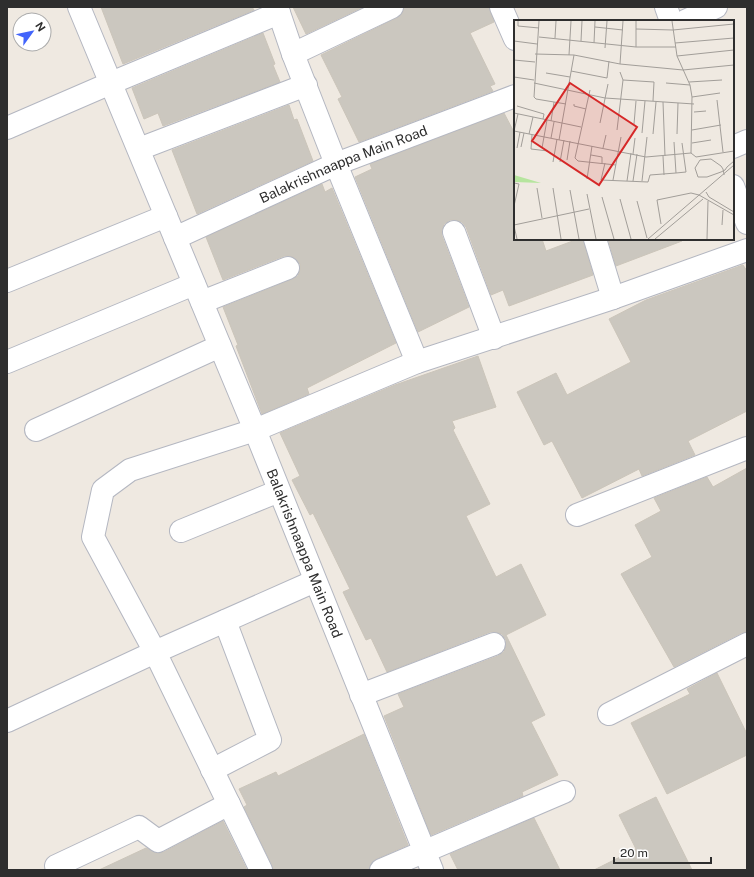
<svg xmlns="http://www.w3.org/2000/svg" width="754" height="877" font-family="'Public Sans',sans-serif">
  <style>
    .building { fill: #cbc7bf; stroke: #cbc5ba }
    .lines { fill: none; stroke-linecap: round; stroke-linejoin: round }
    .street-casing { stroke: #b4b7c1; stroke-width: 24 }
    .secondary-casing { stroke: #b4b7c1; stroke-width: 24 }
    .street { stroke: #fff; stroke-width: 22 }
    .secondary { stroke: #fff; stroke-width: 22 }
    .labels { text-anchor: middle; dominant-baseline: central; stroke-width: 3; stroke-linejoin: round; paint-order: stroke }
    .street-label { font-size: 14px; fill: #2e2e2e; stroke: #fff }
    .inset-road { fill: none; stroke: #a29e99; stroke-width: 1 }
    .view { fill: #d62828; fill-opacity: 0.15; stroke: #d62828; stroke-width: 2 }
    .inset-edge { fill: none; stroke: #2e2e2e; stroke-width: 2 }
  </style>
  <rect width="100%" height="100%" fill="#efe9e1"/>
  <g class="building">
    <polygon points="101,7 252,7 254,10 123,64"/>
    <polygon points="293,7 363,7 306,34"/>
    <polygon points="404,7 489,7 494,22 470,33 495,84 490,86 493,91 359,142 338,99 342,97 321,55 397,18 402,14"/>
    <polygon points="263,33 275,64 273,65 280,82 163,126 158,113 144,119 132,88"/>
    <polygon points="289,105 294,120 297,119 313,161 197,214 172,150"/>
    <polygon points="504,113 515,134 515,239 542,239 546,251 578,239 583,239 593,275 509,306 503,290 491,295 466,227 462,222 456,220 450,220 444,224 442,230 442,236 469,307 418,332 355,177 372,169 370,164"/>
    <polygon points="322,184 325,192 332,188 396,343 307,388 309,394 262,414 236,346 238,345 223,307 293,279 298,276 300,270 300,264 295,258 290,256 284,256 223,280 206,237"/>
    <polygon points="608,239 682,239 682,241 616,266"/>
    <polygon points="743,265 747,271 747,411 688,441 695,455 642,476 639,469 582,498 552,441 544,445 517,392 556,373 567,395 631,362 609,319 646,300"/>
    <polygon points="478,356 496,407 452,421 455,428 453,430 490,504 466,516 496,577 521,564 546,615 506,635 545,715 531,722 558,775 522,792 523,796 431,835 384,716 404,707 398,694 498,656 504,652 506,646 506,640 502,634 496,632 490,632 387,672 371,638 366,640 343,592 350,589 313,513 310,515 292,480 300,476 280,433 395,385"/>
    <polygon points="747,468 747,632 741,633 674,667 621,574 652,557 635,525 661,511 654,498 707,477 713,487"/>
    <polygon points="717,673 747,734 747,755 667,794 631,723 690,694 687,689"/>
    <polygon points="364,734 408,845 376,859 371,863 369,870 273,870 272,865 244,807 247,805 239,789 276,772 278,776"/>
    <polygon points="656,797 692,870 594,870 636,849 619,815"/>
    <polygon points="534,818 560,870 458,870 450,854"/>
    <polygon points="223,821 247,870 99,870 146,848 157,853 164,852"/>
  </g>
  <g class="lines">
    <g class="street-casing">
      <g id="street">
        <polyline points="277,7 293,54 336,164 417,362"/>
        <polyline points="501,7 515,39"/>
        <polyline points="666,7 671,21"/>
        <polyline points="685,21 716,7"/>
        <polyline points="293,54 392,7"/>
        <polyline points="7,128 111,83 279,13"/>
        <polyline points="733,147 747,141"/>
        <polyline points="139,149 306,85"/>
        <polyline points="733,186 747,223"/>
        <polyline points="454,232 494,338"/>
        <path id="s1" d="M175,238L336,164L515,96"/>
        <polyline points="595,239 613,298"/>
        <polyline points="7,281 166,216"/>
        <polyline points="202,302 288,268"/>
        <polyline points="7,362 194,284"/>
        <polyline points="36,430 220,346"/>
        <polyline points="577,515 747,448"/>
        <polyline points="181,531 279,491"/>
        <polyline points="361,695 494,644"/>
        <polyline points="609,714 747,644"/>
        <polyline points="7,721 155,652 315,581"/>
        <polyline points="212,770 270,740 225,621"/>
        <polyline points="59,870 56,866 139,827 158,841 229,804"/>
        <polyline points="261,870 155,652 93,537 103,490 130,470 255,430 417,362 613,298 747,250"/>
        <polyline points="381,870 564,792"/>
      </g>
    </g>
    <g class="secondary-casing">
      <g id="secondary">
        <path id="s2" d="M79,7L255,430L432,870"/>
      </g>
    </g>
    <use href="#street" class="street"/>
    <use href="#secondary" class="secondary"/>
  </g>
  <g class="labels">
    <g class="street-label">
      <text stroke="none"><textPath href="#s1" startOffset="184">Balakrishnaappa Main Road</textPath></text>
      <text stroke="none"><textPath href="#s2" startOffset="591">Balakrishnaappa Main Road</textPath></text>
    </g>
  </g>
  <g transform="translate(514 20)">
    <rect width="220" height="220" fill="#efe9e1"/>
    <path d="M0,155L27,163L0,162Z" fill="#b6e59e"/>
    <path class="inset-road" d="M4,1V6L25,8M25,1L20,77L22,79L52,84M122,1V27H162M158,1L163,36L176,65L178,77L177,133L182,137L220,131M81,7L109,10M122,9L159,10L220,4M25,17L122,27M41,18L42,1M0,21L23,24M67,21L68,1M80,23L81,1M161,23L220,18M91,28L93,1M21,34L60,35L106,44L169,50L220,45M55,35L57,1M163,36L220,30M0,40L21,42M106,44L109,1M57,51L93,58L95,41M106,52L109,60L140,62L139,81M32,53L56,57M0,57L20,60M175,62L208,60M20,63L91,78L180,84M152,63L176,65M76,70L61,138L64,141L102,145M178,77L206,73M203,80L209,132M149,82L151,136M60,84V86L72,89M3,86L30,94L29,99M180,92L192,91M0,93L67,107M37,101L40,82M86,103L94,64M120,104L122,81M103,110L109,60M178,110L207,105M0,111L132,137L177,133M0,111L4,94M128,113L131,81M15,114L19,97M139,114L142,82M163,114L164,83M18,115L17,129L34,131M37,118L40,102M45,120L60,35M178,123L197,120M7,127L10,113M3,128L6,112M28,128L33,100M89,128L92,115M119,134L121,118M77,135L88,137V143M149,136L150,155M53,140L56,121M39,142L43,119M46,142L50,120M91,143L87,160L134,162L136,155L162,153L160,122M162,153L172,152L168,123M210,155V154L209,149L207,146L197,139L186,140L181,148L184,157H193L207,152L211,150L213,147L220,141M73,159L78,126M99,160L107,117M113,161L117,133M119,161L123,134M128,161L133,117M0,163L5,164L0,186M23,168L28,198M39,168L47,219M56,170L65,219M192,172L195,177L220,192M73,174L82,219M88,177L100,219M106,179L117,219M123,181L133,218M147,204L143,180L177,173L185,175L220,195M0,205L75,189M208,205L209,190M0,206L3,219M134,219L220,145M141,219L189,179M193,219L194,181"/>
    <path class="view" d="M56,63L123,107L85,165L18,121Z"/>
    <rect width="220" height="220" class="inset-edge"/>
  </g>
  <rect width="754" height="877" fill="none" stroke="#2e2e2e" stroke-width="16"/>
  <g transform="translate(32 32) rotate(57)"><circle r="19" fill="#ffffff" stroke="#ababab"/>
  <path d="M0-3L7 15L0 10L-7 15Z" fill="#4264fb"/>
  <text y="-6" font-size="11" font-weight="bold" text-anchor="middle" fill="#2e2e2e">N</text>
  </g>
  <path d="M614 857v6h97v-6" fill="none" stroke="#2e2e2e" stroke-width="2"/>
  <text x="620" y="857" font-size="12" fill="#2e2e2e" stroke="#ffffff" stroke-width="3" paint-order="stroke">20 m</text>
</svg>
